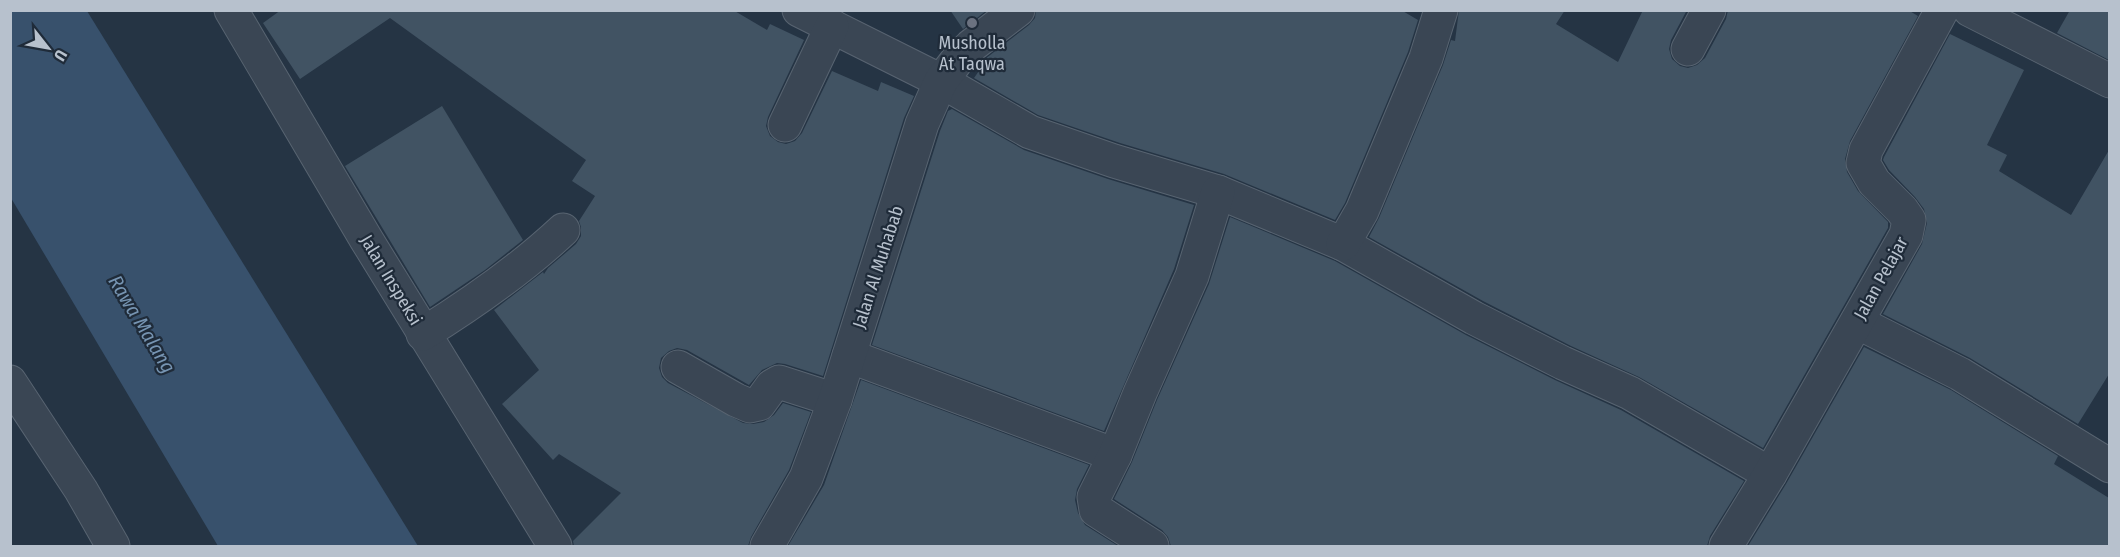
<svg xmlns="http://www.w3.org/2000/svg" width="2120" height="557" font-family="'Fira Sans Condensed',sans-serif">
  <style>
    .water { fill: #38516c }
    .building { fill: #415363 }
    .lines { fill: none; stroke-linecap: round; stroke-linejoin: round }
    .minor-casing { stroke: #586471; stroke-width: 35 }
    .minor { stroke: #3a4654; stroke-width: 33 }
    .worship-dot { fill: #6b7280; stroke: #1f2b39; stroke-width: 2 }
    .labels { text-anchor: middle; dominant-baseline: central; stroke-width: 4.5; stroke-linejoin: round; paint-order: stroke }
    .poi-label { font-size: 18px; fill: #b7c1cd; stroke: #1f2b39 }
    .street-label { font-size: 18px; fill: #b7c1cd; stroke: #1f2b39 }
    .water-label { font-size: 20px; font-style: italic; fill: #7694b2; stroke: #1f2b39 }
  </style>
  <rect width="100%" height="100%" fill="#253444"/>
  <polygon class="water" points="10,11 87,11 418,546 218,546 11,198"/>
  <g class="building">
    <polygon points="281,10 733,10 767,30 770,24 804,40 768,117 766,126 770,136 778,142 786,144 795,141 802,133 832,71 878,91 881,82 914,96 904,118 823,376 785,364 777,363 762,370 749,385 687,350 677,348 669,351 661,358 659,368 662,377 668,383 743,423 753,424 764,422 774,415 783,403 811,412 789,470 751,537 748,546 574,546 573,541 621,493 559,454 553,460 502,404 539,370 494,310 543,272 544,274 548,268 576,244 581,236 581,227 579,221 595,196 572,181 586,160 390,18 300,79 263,23"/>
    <polygon points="950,10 987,10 963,29"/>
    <polygon points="1036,10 1401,10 1418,20 1408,52 1345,203 1335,220 1224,174 1120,143 1038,115 974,78 986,61 985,59 1029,25 1035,18"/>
    <polygon points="1459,10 1565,10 1556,24 1618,62 1643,10 1687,10 1671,40 1669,49 1672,59 1680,66 1688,68 1697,65 1705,58 1726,19 1728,10 1908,10 1918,16 1850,141 1845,159 1847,172 1858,191 1888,222 1888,228 1763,448 1639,377 1571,346 1483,301 1369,237 1379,218 1443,65 1451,40 1455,41"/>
    <polygon points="2070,10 2109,10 2109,60 2057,33"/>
    <polygon points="1950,34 2024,70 1987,145 2007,155 1999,171 2071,215 2109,150 2109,374 2078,424 1970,358 1883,314 1922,244 1927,223 1924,209 1915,197 1889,170 1883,160 1884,157"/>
    <polygon points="442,106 523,240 485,270 430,307 345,166"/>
    <polygon points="952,109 1024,150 1108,179 1194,205 1174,269 1104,431 872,345 940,131 948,111"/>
    <polygon points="1230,217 1335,261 1466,335 1555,380 1621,410 1744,481 1710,536 1707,546 1171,546 1168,537 1162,530 1114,499 1132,462 1157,400 1209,284"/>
    <polygon points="1864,347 1951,390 2058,456 2054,464 2109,498 2109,546 1748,546 1786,484"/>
    <polygon points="861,380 1089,465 1077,489 1075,500 1078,513 1085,525 1118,546 788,546 824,485"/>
  </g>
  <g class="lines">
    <g class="minor-casing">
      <g id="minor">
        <polyline points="231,10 366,239 555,546"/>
        <polyline points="799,10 941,81 1030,132 1114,161 1218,192 1343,244 1474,318 1563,363 1630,393 1770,474"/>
        <polyline points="1970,10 2110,81"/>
        <polyline points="1688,49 1709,10"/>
        <polyline points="785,125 832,26"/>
        <polyline points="1343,244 1362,211 1426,58 1441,10"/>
        <polyline points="1857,322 1960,374 2110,466"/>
        <path d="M423,334C473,303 520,270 563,230"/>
        <polyline points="849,356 1115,455"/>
        <polyline points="678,367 736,400 750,406 759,404 772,386 779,382 835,400"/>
        <polyline points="10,382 81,490 113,546"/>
        <polyline points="767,546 806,478 835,400 922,124 941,81 958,59 971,46 1018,10"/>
        <polyline points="1152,546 1096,510 1094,497 1115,455 1140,393 1192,276 1218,192"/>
        <polyline points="1726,546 1770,474 1906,235 1909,220 1902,210 1874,182 1863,163 1866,150 1942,10"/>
      </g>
    </g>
    <use href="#minor" class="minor"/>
  </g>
  <circle class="worship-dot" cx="972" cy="23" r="6"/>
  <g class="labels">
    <g class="poi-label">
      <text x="972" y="43">Musholla<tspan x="972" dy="21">At Taqwa</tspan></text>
    </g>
    <g class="street-label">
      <text transform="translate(878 267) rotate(-72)">Jalan Al Muhabab</text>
      <text transform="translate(1881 278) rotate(-61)">Jalan Pelajar</text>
      <text transform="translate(391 280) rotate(59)">Jalan Inspeksi</text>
    </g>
    <g class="water-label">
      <text transform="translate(142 324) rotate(59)">Rawa Malang</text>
    </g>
  </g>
  <rect width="2120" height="557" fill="none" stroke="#b7c1cd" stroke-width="24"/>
  <g transform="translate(48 48) rotate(121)" stroke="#1f2b39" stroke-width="4.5" paint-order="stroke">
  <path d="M0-4.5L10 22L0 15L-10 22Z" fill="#b7c1cd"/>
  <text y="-9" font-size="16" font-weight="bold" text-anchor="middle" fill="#b7c1cd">U</text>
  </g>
</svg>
